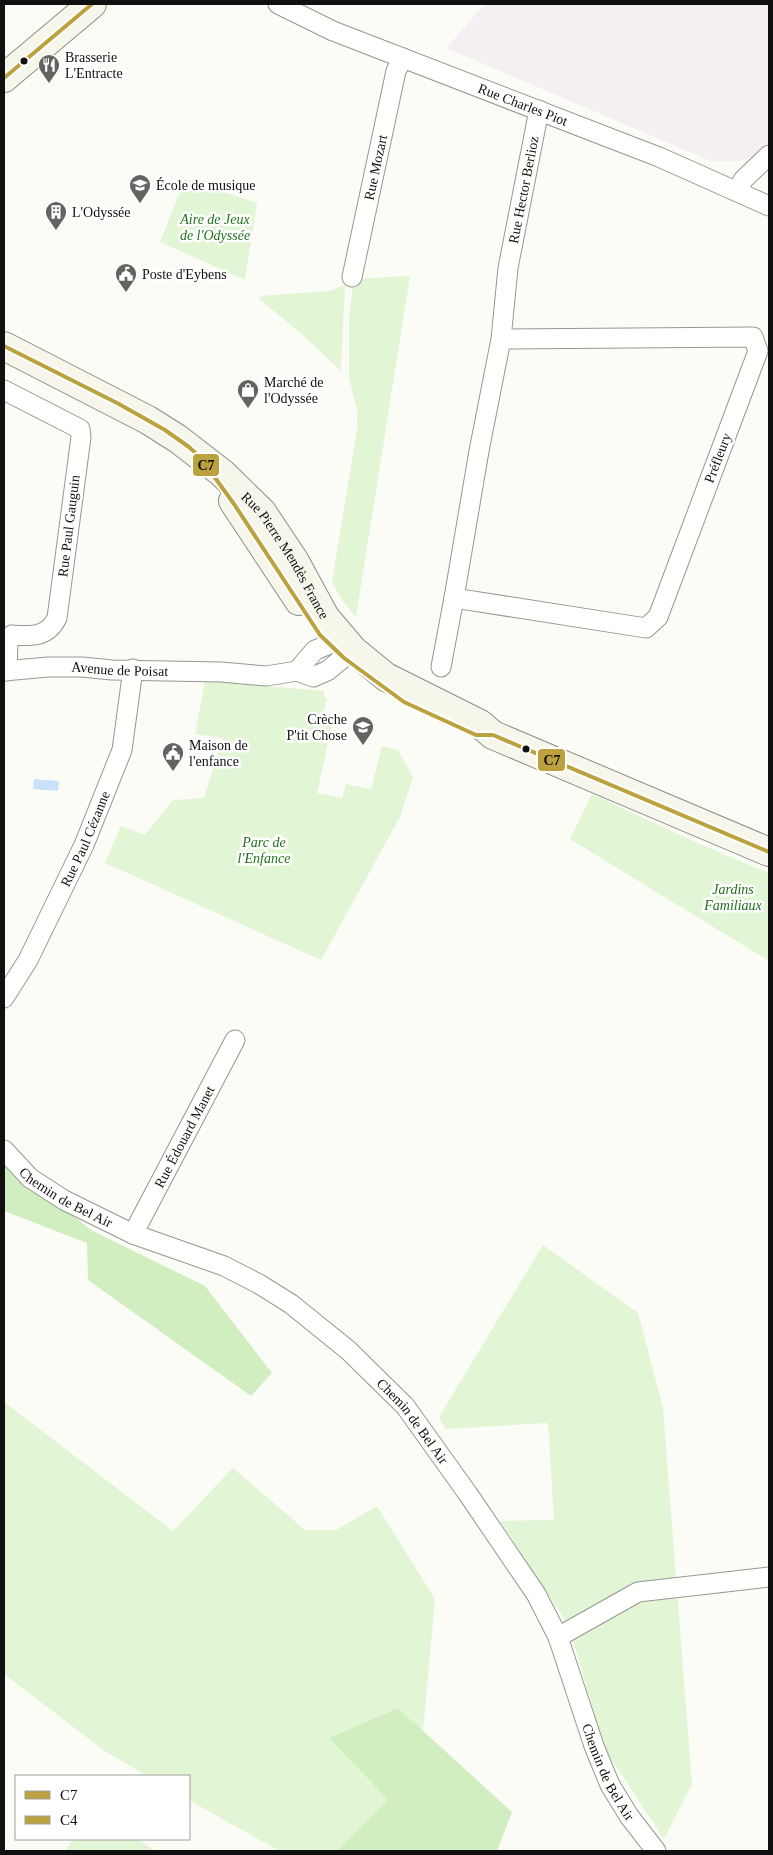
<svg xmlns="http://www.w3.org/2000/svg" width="773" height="1855" font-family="'Times New Roman',serif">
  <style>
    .industrial { fill: #f5eff3 }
    .green { fill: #e2f5d4 }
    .forest { fill: #d1eec1 }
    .water { fill: #c8e2fb }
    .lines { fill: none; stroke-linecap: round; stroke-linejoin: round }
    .minor-casing { stroke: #969694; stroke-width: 21 }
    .secondary-casing { stroke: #8d8d8b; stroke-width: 30 }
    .minor { stroke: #fffffe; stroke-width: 19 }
    .secondary { stroke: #f6f6eb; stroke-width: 28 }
    .bus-1-casing { stroke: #fff; stroke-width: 8 }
    .bus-2-casing { stroke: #fff; stroke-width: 8 }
    .bus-1 { stroke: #bca23e; stroke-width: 4 }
    .bus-2 { stroke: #bca23e; stroke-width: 4 }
    .bus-dot { fill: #101010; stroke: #fff; stroke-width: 2 }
    .labels { text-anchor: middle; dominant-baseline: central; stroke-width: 5; stroke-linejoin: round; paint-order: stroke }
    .poi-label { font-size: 14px; fill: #101010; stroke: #fff; text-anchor: start }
    .street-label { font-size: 14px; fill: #101010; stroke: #fff }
    .park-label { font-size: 14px; font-style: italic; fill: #1f7118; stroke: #fff }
    .line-badge { stroke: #fff; stroke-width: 2 }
    .pale-badge-label { font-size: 14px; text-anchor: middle; font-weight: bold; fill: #111 }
  </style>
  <rect width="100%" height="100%" fill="#fcfcf7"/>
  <polygon class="industrial" points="485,4 769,4 769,146 766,150 741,161 710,161 446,48"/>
  <g class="green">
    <polygon points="185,179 257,203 245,280 160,242"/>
    <polygon points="410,276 356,617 342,600 332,582 357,431 357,409 349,378 349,315 354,279"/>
    <polygon points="345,285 341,371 303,335 259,299 261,296 329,291"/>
    <polygon points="205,681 324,691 324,697 327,698 321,722 332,725 317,793 342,798 346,784 371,789 382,746 398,750 413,777 400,817 321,960 105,863 121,826 145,835 173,800 204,798 223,738 195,734"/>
    <polygon points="592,794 693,841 769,873 769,961 570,839"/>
    <polygon points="543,1245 638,1313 663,1408 692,1784 664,1839 604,1748 569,1626 500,1521 554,1520 548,1423 445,1429 439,1417"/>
    <polygon points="4,1402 173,1531 233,1468 305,1530 336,1530 377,1506 435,1599 423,1731 398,1708 329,1738 388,1800 337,1851 279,1851 189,1800 189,1776 148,1776 106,1752 4,1674"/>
    <polygon points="73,1839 136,1839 153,1849 152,1851 65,1851"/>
  </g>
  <g class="forest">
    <polygon points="4,1160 91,1230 205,1286 272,1373 251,1396 88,1280 87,1243 4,1211"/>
    <polygon points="398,1708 512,1812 497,1851 337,1851 388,1800 329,1738"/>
  </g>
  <polygon class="water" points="34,779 59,781 58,791 33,789"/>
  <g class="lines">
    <g class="minor-casing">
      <g id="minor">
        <path id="s1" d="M278,4L333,31L659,157L769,206"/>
        <polyline points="736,191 744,179 769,155"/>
        <path id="s2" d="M352,277L396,71L403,58"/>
        <path id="s3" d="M501,339L753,337L758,351L658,617L646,628L454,598L479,451L501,339L508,268L539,110"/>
        <path d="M4,390L80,429L81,437L57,618C47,638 31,636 12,635L8,642L7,671"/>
        <polyline points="441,667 454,598"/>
        <path id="s4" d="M4,671L48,667H82L112,670L221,672L266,676L297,671L313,677L327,671L353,650"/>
        <polyline points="297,671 315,650 343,639"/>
        <path id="s5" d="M4,998L28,960L84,845L122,750L133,669"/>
        <path id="s6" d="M4,1150L30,1178L64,1200L133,1234L224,1266L259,1284L291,1304L348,1350L405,1406L468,1494L536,1594L558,1637L594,1746L610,1785L629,1816L656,1851"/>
        <path id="s7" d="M133,1234L235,1040"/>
        <polyline points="558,1637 638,1592 769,1577"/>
      </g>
    </g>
    <g class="secondary-casing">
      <g id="secondary">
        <polyline points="4,78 92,4"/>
        <path id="s8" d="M4,346L148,420L178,439L222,473L262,512L294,560L325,617L353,650L386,677L480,724L493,735L769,852"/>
        <polyline points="233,501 299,601"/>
      </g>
    </g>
    <use href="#minor" class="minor"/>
    <use href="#secondary" class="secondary"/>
    <g class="bus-1-casing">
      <polyline id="bus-1" points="4,346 119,404 165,430 189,447 200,457 234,504 320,635 344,658 404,702 476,735 493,735 769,852"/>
    </g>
    <g class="bus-2-casing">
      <polyline id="bus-2" points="4,78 92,4"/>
    </g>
    <use href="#bus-1" class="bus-1"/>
    <use href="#bus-2" class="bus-2"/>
  </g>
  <defs>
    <g id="restaurant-pin" transform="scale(1.125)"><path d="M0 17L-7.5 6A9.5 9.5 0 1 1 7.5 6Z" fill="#636361" stroke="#fff"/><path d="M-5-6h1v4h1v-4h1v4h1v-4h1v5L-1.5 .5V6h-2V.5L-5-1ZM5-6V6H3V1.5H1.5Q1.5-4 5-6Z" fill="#fff"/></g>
    <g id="school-pin" transform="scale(1.125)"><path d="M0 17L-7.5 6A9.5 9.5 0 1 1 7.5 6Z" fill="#636361" stroke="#fff"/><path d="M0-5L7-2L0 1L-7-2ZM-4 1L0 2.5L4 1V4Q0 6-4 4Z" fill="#fff"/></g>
    <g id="building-pin" transform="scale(1.125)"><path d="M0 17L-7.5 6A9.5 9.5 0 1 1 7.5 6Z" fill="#636361" stroke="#fff"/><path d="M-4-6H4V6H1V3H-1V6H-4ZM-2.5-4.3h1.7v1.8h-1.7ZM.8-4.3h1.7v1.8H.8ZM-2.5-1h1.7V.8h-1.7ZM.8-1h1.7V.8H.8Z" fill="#fff"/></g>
    <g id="civic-pin" transform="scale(1.125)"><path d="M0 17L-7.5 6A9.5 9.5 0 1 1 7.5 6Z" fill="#636361" stroke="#fff"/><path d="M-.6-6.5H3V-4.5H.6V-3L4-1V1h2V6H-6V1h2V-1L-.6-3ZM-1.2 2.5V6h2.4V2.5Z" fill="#fff"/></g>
    <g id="shop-pin" transform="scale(1.125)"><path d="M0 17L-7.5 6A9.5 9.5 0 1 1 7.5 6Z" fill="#636361" stroke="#fff"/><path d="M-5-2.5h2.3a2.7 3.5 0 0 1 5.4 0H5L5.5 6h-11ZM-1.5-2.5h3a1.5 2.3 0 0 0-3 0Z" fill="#fff"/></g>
  </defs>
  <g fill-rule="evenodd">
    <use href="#restaurant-pin" x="49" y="65"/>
    <use href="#school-pin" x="140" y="185"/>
    <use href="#building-pin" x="56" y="212"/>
    <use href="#civic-pin" x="126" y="274"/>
    <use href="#shop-pin" x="248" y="390"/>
    <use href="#school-pin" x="363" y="727"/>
    <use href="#civic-pin" x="173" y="753"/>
  </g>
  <g class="bus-dot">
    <circle cx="24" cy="61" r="4.5"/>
    <circle cx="526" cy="749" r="4.5"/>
  </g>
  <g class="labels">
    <g class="poi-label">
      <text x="65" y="57">Brasserie<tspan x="65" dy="16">L'Entracte</tspan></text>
      <text x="156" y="185">École de musique</text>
      <text x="72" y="212">L'Odyssée</text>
      <text x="142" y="274">Poste d'Eybens</text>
      <text x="264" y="382">Marché de<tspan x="264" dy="16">l'Odyssée</tspan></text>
      <text x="347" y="719" text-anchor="end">Crèche<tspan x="347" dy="16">P'tit Chose</tspan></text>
      <text x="189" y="745">Maison de<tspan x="189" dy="16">l'enfance</tspan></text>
    </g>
    <g class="street-label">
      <text stroke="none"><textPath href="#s1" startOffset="265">Rue Charles Piot</textPath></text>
      <text stroke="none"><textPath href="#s2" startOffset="112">Rue Mozart</textPath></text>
      <text stroke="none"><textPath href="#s3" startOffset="1176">Rue Hector Berlioz</textPath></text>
      <text transform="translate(718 458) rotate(-69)">Préfleury</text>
      <text transform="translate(69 526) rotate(-83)">Rue Paul Gauguin</text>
      <text stroke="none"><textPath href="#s8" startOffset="358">Rue Pierre Mendès France</textPath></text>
      <text stroke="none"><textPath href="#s4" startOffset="116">Avenue de Poisat</textPath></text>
      <text stroke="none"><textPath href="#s5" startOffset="179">Rue Paul Cézanne</textPath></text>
      <text stroke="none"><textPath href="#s7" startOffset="110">Rue Édouard Manet</textPath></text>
      <text stroke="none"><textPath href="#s6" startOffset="79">Chemin de Bel Air</textPath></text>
      <text stroke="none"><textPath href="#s6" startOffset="499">Chemin de Bel Air</textPath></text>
      <text stroke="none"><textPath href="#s6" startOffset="904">Chemin de Bel Air</textPath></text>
    </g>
    <g class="park-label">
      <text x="215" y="219">Aire de Jeux<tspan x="215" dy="16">de l'Odyssée</tspan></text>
      <text x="264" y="842">Parc de<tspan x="264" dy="16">l'Enfance</tspan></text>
      <text x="733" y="889">Jardins<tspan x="733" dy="16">Familiaux</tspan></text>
    </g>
  </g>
  <g class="line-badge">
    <rect x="192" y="453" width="28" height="24" rx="5" fill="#bca23e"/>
    <rect x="537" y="748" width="29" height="24" rx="5" fill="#bca23e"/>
  </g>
  <g class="pale-badge-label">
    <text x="206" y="470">C7</text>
    <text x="552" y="765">C7</text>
  </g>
  <rect width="773" height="1855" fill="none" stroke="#101010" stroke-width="10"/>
  <rect x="15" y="1775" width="175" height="65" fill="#ffffff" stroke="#9f9f9f"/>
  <rect x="25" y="1791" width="25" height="8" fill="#bca23e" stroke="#9f9f9f"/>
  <text x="60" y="1800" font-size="15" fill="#101010">C7</text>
  <rect x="25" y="1816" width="25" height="8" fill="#bca23e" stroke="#9f9f9f"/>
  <text x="60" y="1825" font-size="15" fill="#101010">C4</text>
</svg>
